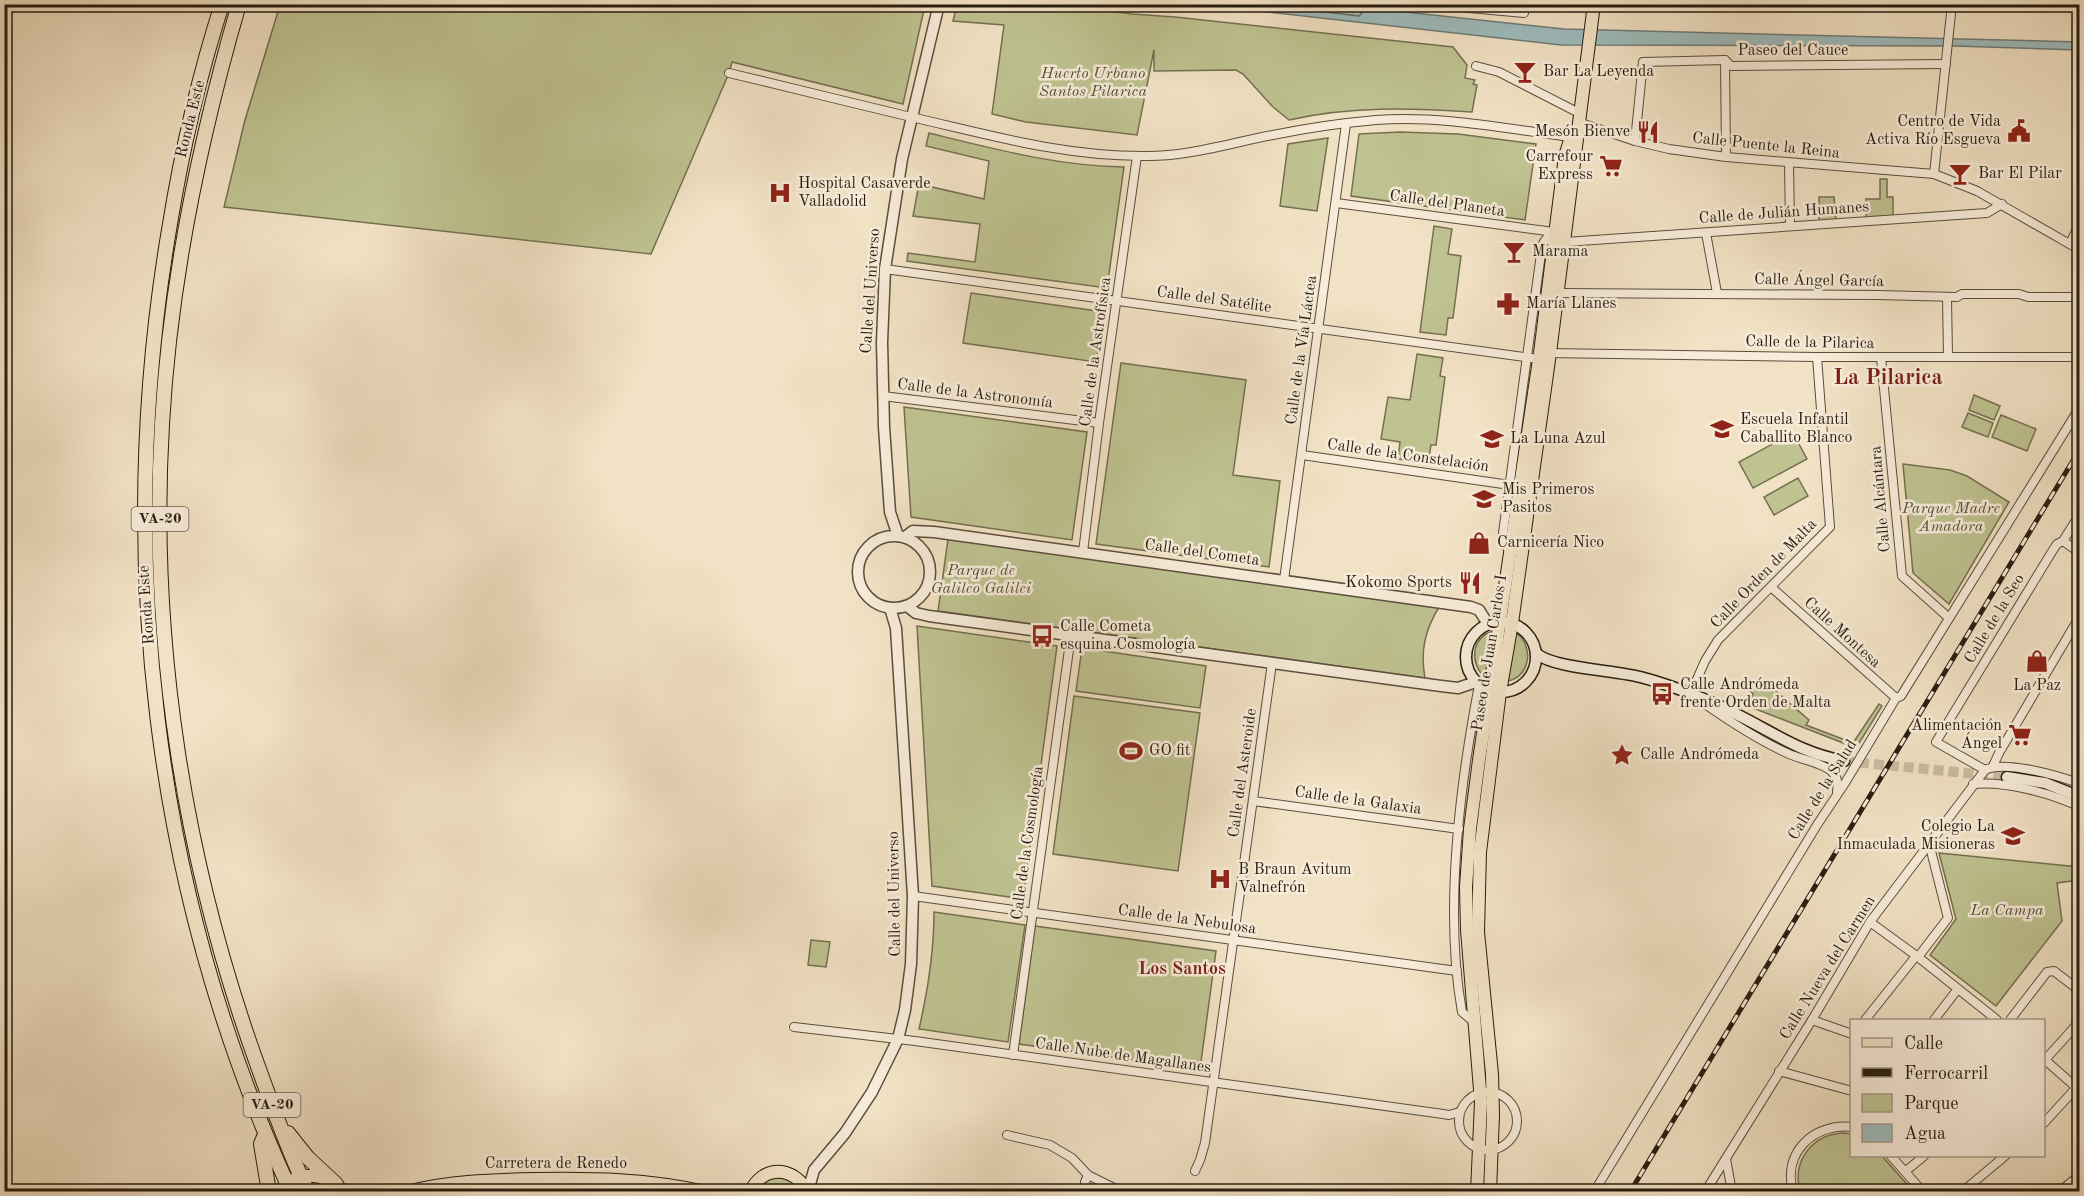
<svg xmlns="http://www.w3.org/2000/svg" width="2084" height="1196" font-family="'Old Standard TT',serif">
  <style>
    .green { fill: #bfc291; stroke: #737050; stroke-width: 1.5 }
    .water { fill: #9ebcbd; stroke: #6e7c77; stroke-width: 1.5 }
    .lines { fill: none; stroke-linecap: round; stroke-linejoin: round }
    .shore { stroke: #626c66; stroke-width: 1.5 }
    .secondary-tunnel { stroke: #c9bba1; stroke-width: 10; stroke-dasharray: 10 5; stroke-linecap: butt }
    .minor-casing { stroke: #5a4e3c; stroke-width: 10 }
    .tertiary-casing { stroke: #5a4e3c; stroke-width: 13 }
    .secondary-casing { stroke: #271d0f; stroke-width: 13 }
    .primary-casing { stroke: #271d0f; stroke-width: 14 }
    .trunk-casing { stroke: #271d0f; stroke-width: 16 }
    .minor { stroke: #f7ecd9; stroke-width: 8 }
    .tertiary { stroke: #f7ecd9; stroke-width: 10 }
    .secondary { stroke: #f7ecd9; stroke-width: 10 }
    .primary { stroke: #f2e2c5; stroke-width: 12 }
    .trunk { stroke: #f2e2c5; stroke-width: 14 }
    .rail-casing { stroke: #271d0f; stroke-width: 5 }
    .rail { stroke: #f7ecd9; stroke-width: 3; stroke-dasharray: 9; stroke-linecap: butt }
    .labels { text-anchor: middle; dominant-baseline: central; stroke-width: 5; stroke-linejoin: round; paint-order: stroke }
    .shield { fill: #f7ecd9; stroke: #655b4c; stroke-width: 1.5 }
    .shield-label { font-size: 15px; font-weight: bold; fill: #271d0f }
    .street-label { font-size: 16px; fill: #271d0f; stroke: #f7ecd9 }
    .poi-label { font-size: 16px; fill: #271d0f; stroke: #f7ecd9; text-anchor: start }
    .park-label { font-size: 16px; font-style: italic; fill: #554f36; stroke: #f7ecd9 }
    .neighbourhood-label { font-size: 18px; font-weight: bold; fill: #7a1f14; stroke: #f7ecd9 }
    .district-label { font-size: 22px; font-weight: bold; fill: #7a1f14; stroke: #f7ecd9 }
  </style>
  <rect width="100%" height="100%" fill="#f2e2c5"/>
  <filter id="stains"><feTurbulence type="fractalNoise" baseFrequency=".00333" numOctaves="4"/><feColorMatrix values="0 0 0 0 .2 0 0 0 0 .09 0 0 0 0 .02 0 0 0 .5 -.17"/></filter>
  <radialGradient id="worn" r=".72"><stop offset=".6" stop-color="#630" stop-opacity="0"/><stop offset="1" stop-color="#630" stop-opacity=".3"/></radialGradient>
  <g class="green">
    <polygon points="280,5 925,5 903,104 732,62 729,73 651,254 224,207 245,120"/>
    <path d="M957,5H1063L1132,14L1175,17L1453,47L1467,65L1465,78L1475,80L1473,84L1477,85L1472,112C1411,108 1349,106 1289,120L1273,107L1243,74L1236,70L1154,71V50L1137,135L1026,122L992,114L1004,25L953,21Z"/>
    <polygon points="1400,132 1458,134 1536,144 1525,220 1351,196 1359,134"/>
    <path d="M929,133C994,149 1057,166 1124,167L1107,288L907,261L908,253L975,262L980,224L913,216L919,184L984,199L989,161L926,146Z"/>
    <polygon points="1328,138 1317,211 1280,206 1288,144"/>
    <polygon points="1880,179 1887,179 1887,197 1893,197 1893,216 1866,218 1866,199 1880,199"/>
    <polygon points="1819,197 1834,197 1836,220 1819,221"/>
    <polygon points="1434,226 1452,229 1448,254 1461,256 1453,318 1448,318 1446,335 1420,332"/>
    <polygon points="971,293 1104,312 1096,362 963,343"/>
    <polygon points="1417,354 1443,358 1440,376 1445,377 1436,445 1431,445 1428,463 1398,459 1400,442 1381,439 1388,397 1410,400"/>
    <polygon points="1121,363 1246,380 1233,475 1280,481 1269,567 1096,544"/>
    <polygon points="1974,395 2000,406 1994,420 1969,410"/>
    <polygon points="904,407 1087,432 1072,540 911,517"/>
    <polygon points="1968,413 1993,423 1988,437 1962,427"/>
    <polygon points="2001,415 2036,429 2027,451 1992,437"/>
    <polygon points="1793,433 1807,459 1753,488 1739,462"/>
    <polygon points="1903,464 1950,470 1967,476 2009,502 1949,604 1913,573"/>
    <polygon points="1798,478 1808,496 1774,515 1764,497"/>
    <path d="M948,539L1439,607C1425,630 1420,651 1425,678L938,611Z"/>
    <polygon points="917,626 1057,646 1023,899 932,886"/>
    <path d="M1494,631L1485,677C1469,664 1471,636 1494,631Z"/>
    <path d="M1516,633C1534,646 1531,676 1508,681Z"/>
    <polygon points="1082,648 1206,666 1200,708 1076,691"/>
    <polygon points="1764,681 1809,720 1806,725 1853,743 1879,704 1882,706 1856,748 1748,706 1753,694 1750,691 1759,682"/>
    <polygon points="1074,696 1200,713 1178,871 1053,854"/>
    <polygon points="1939,853 2079,867 2079,880 2057,883 2062,921 1996,1006 1930,955 1956,919"/>
    <path d="M934,912L1025,925L1008,1042L919,1029C928,990 934,952 934,912Z"/>
    <polygon points="1035,926 1216,951 1200,1069 1019,1044"/>
    <polygon points="811,940 830,942 826,967 808,965"/>
    <path d="M1844,1133L1851,1134L1852,1156H1882L1913,1191H1800C1792,1161 1812,1134 1844,1133Z"/>
    <path d="M774,1178C786,1177 795,1182 801,1192H757L767,1180Z"/>
  </g>
  <polygon class="water" points="1205,5 1340,5 1564,29 2079,42 2079,50 1955,46 1561,45"/>
  <g class="lines">
    <polyline class="shore" points="1258,4 1359,16 1362,13 1359,4"/>
    <polyline class="secondary-tunnel" points="1844,761 2007,777"/>
    <g class="minor-casing">
      <g id="minor">
        <polyline points="1426,4 1524,13 1525,4"/>
        <polyline points="1725,60 1726,157"/>
        <polyline points="1476,66 1499,72 1579,113"/>
        <path d="M729,73C790,88 850,102 911,117C990,135 1061,156 1143,156C1187,157 1230,143 1273,135C1307,128 1342,123 1376,120C1441,115 1507,129 1571,137"/>
        <polyline points="1578,122 1635,141 1669,149 1726,157 1934,174 1977,191 2080,250"/>
        <polyline points="1635,141 1643,62 1725,60 1731,66 1946,64"/>
        <polyline points="1789,163 1790,226"/>
        <polyline points="1934,174 1952,4"/>
        <polyline points="1336,203 1554,232"/>
        <polyline points="1706,233 1717,293"/>
        <polyline points="1565,242 1987,213 2002,204"/>
        <polyline points="2070,244 2080,222"/>
        <polyline points="885,269 1539,359"/>
        <polyline points="1558,293 1878,295 1957,297 1962,294 2019,294 2028,297 2080,297"/>
        <polyline points="1947,297 1948,357"/>
        <polyline points="1547,353 1817,357 2080,357"/>
        <polyline points="1881,357 1902,576 1949,618"/>
        <polyline points="883,396 1099,423"/>
        <polyline points="1302,455 1510,485"/>
        <polyline points="2063,541 2080,553"/>
        <polyline points="1083,552 1099,423 1137,156"/>
        <path d="M1510,552L1504,543L1503,533L1540,261C1542,246 1541,240 1555,232"/>
        <polyline points="1284,580 1346,124"/>
        <polyline points="1771,587 1896,698"/>
        <polyline points="1690,695 1705,661 1718,640 1830,527 1817,357"/>
        <path d="M1702,702C1729,721 1758,740 1789,754C1800,759 1823,763 1831,771C1838,777 1838,783 1837,792"/>
        <polyline points="1993,766 1999,753 2080,616"/>
        <polyline points="1985,770 1936,742 2053,550 2057,544 2063,541 2080,514"/>
        <path d="M1973,784C2006,781 2050,793 2080,807"/>
        <polyline points="1253,801 1459,829"/>
        <polyline points="913,896 1457,971"/>
        <polyline points="1870,922 1918,957 1997,1020"/>
        <polyline points="1918,957 1948,918 1929,843"/>
        <polyline points="1812,1020 1852,1034"/>
        <polyline points="1865,1020 1916,956"/>
        <polyline points="1934,1020 1957,990"/>
        <polyline points="2010,1020 2047,972 2054,971 2080,991"/>
        <path d="M1475,1023L1462,1012C1444,912 1460,784 1479,685"/>
        <polyline points="794,1027 915,1041 1443,1114 1449,1115 1460,1112"/>
        <polyline points="1013,1055 1071,635"/>
        <polyline points="2044,1059 2078,1089"/>
        <polyline points="2044,1061 2080,1021"/>
        <polyline points="1779,1071 1852,1091"/>
        <circle cx="1488" cy="1121" r="29"/>
        <polyline points="2044,1123 2076,1088"/>
        <polyline points="1007,1135 1050,1145 1072,1158 1088,1175 1122,1192"/>
        <polyline points="1891,1156 1923,1192"/>
        <polyline points="1726,1159 1732,1192"/>
        <polyline points="1195,1171 1200,1160 1205,1143 1272,663"/>
        <polyline points="1906,1171 1924,1156"/>
        <polyline points="1088,1175 1085,1182 1087,1189 1090,1192"/>
        <polyline points="1594,1192 1817,825 1845,783 1896,698 1901,696 2080,407"/>
        <path d="M1705,1192L1812,1020L1870,922L1985,770C2004,760 2060,776 2080,784"/>
        <path d="M1793,1192C1782,1152 1814,1123 1852,1127"/>
        <polyline points="1962,1192 2005,1156"/>
        <polyline points="2059,1192 2080,1175"/>
      </g>
    </g>
    <g class="tertiary-casing">
      <g id="tertiary">
        <circle cx="894" cy="572" r="36"/>
        <polyline points="898,536 890,512 884,427 882,342 885,269 902,159 939,4"/>
        <polyline points="905,537 913,531 934,532 1471,607 1479,610 1488,624"/>
        <polyline points="907,606 916,613 929,616 1441,686 1458,688 1476,682"/>
        <polyline points="808,1191 814,1170 845,1133 872,1092 898,1039 905,1010 911,964 913,896 896,628 890,608"/>
      </g>
    </g>
    <g class="secondary-casing">
      <g id="secondary">
        <circle cx="1501" cy="657" r="35"/>
        <path d="M1537,654C1556,669 1617,670 1644,678C1674,686 1711,701 1738,715C1776,734 1801,753 1844,761"/>
        <polyline points="2007,777 2045,783 2080,797"/>
      </g>
    </g>
    <g class="primary-casing">
      <g id="primary">
        <path d="M279,1192C298,1170 324,1171 344,1192"/>
        <path d="M407,1192C449,1181 492,1180 535,1179C593,1178 648,1179 705,1192"/>
        <path d="M750,1192C764,1164 793,1166 808,1192"/>
        <polyline points="1477,1192 1481,1102 1467,930 1466,887 1470,829 1479,760 1540,353 1565,156 1571,137"/>
        <polyline points="1490,1192 1493,1115 1492,1074 1478,932 1480,852 1500,692 1512,623 1550,353 1594,4"/>
      </g>
    </g>
    <g class="trunk-casing">
      <g id="trunk">
        <path d="M222,4C199,76 182,150 170,224C114,549 152,891 291,1192"/>
        <path d="M239,4C199,142 170,281 162,424C149,643 185,867 260,1072C275,1113 289,1153 308,1192"/>
        <polyline points="288,1133 308,1158 336,1184"/>
        <polyline points="264,1137 261,1144 269,1192"/>
      </g>
    </g>
    <use href="#minor" class="minor"/>
    <use href="#tertiary" class="tertiary"/>
    <use href="#secondary" class="secondary"/>
    <use href="#primary" class="primary"/>
    <use href="#trunk" class="trunk"/>
    <g class="rail-casing">
      <polyline id="rail" points="1630,1192 2080,449"/>
    </g>
    <use href="#rail" class="rail"/>
  </g>
  <defs>
    <g id="bar-bare" transform="scale(1.8)"><path d="M-6-5H6L.8 .8V4.5H3.5V6h-7V4.5H-.8V.8Z" fill="#8f2418" stroke="#f7ecd9" stroke-width="2.5" paint-order="stroke"/></g>
    <g id="civic-bare" transform="scale(1.8)"><path d="M-.6-6.5H3V-4.5H.6V-3L4-1V1h2V6H-6V1h2V-1L-.6-3ZM-1.2 2.5V6h2.4V2.5Z" fill="#8f2418" stroke="#f7ecd9" stroke-width="2.5" paint-order="stroke"/></g>
    <g id="restaurant-bare" transform="scale(1.8)"><path d="M-5-6h1v4h1v-4h1v4h1v-4h1v5L-1.5 .5V6h-2V.5L-5-1ZM5-6V6H3V1.5H1.5Q1.5-4 5-6Z" fill="#8f2418" stroke="#f7ecd9" stroke-width="2.5" paint-order="stroke"/></g>
    <g id="supermarket-bare" transform="scale(1.8)"><path d="M-6-5.5h2.5l.6 2H6L4.5 2H-2.5L-4.4-4H-6ZM-1.5 3.2a1.3 1.3 0 1 0 .1 0ZM3 3.2a1.3 1.3 0 1 0 .1 0Z" fill="#8f2418" stroke="#f7ecd9" stroke-width="2.5" paint-order="stroke"/></g>
    <g id="hospital-bare" transform="scale(1.8)"><path d="M-5-5h3v3.5h4V-5h3V5h-3V1.5h-4V5h-3Z" fill="#8f2418" stroke="#f7ecd9" stroke-width="2.5" paint-order="stroke"/></g>
    <g id="pharmacy-bare" transform="scale(1.8)"><path d="M-2-6h4v4h4v4h-4v4h-4v-4h-4v-4h4Z" fill="#8f2418" stroke="#f7ecd9" stroke-width="2.5" paint-order="stroke"/></g>
    <g id="school-bare" transform="scale(1.8)"><path d="M0-5L7-2L0 1L-7-2ZM-4 1L0 2.5L4 1V4Q0 6-4 4Z" fill="#8f2418" stroke="#f7ecd9" stroke-width="2.5" paint-order="stroke"/></g>
    <g id="shop-bare" transform="scale(1.8)"><path d="M-5-2.5h2.3a2.7 3.5 0 0 1 5.4 0H5L5.5 6h-11ZM-1.5-2.5h3a1.5 2.3 0 0 0-3 0Z" fill="#8f2418" stroke="#f7ecd9" stroke-width="2.5" paint-order="stroke"/></g>
    <g id="bus-bare" transform="scale(1.8)"><path d="M-5-6H5V4H4V6H2V4H-2V6H-4V4H-5ZM-3.5-4V0h7V-4ZM-3.5 1.2v1.5H-2V1.2ZM2 1.2v1.5H3.5V1.2Z" fill="#8f2418" stroke="#f7ecd9" stroke-width="2.5" paint-order="stroke"/></g>
    <g id="stadium-bare" transform="scale(1.8)"><path d="M0-5a6.5 5 0 1 0 0 10a6.5 5 0 1 0 0-10ZM-3.5-1.8h7v3.6h-7Z" fill="#8f2418" stroke="#f7ecd9" stroke-width="2.5" paint-order="stroke"/></g>
    <g id="sight-bare" transform="scale(1.8)"><path d="M0-6L1.8-2.2L6-1.7L2.9 1.2L3.7 5.4L0 3.3L-3.7 5.4L-2.9 1.2L-6-1.7L-1.8-2.2Z" fill="#8f2418" stroke="#f7ecd9" stroke-width="2.5" paint-order="stroke"/></g>
  </defs>
  <g fill-rule="evenodd">
    <use href="#bar-bare" x="1525" y="72"/>
    <use href="#civic-bare" x="2019" y="131"/>
    <use href="#restaurant-bare" x="1648" y="132"/>
    <use href="#supermarket-bare" x="1611" y="166"/>
    <use href="#bar-bare" x="1960" y="174"/>
    <use href="#hospital-bare" x="780" y="193"/>
    <use href="#bar-bare" x="1514" y="252"/>
    <use href="#pharmacy-bare" x="1508" y="304"/>
    <use href="#school-bare" x="1722" y="429"/>
    <use href="#school-bare" x="1492" y="439"/>
    <use href="#school-bare" x="1484" y="499"/>
    <use href="#shop-bare" x="1479" y="543"/>
    <use href="#restaurant-bare" x="1470" y="583"/>
    <use href="#bus-bare" x="1042" y="636"/>
    <use href="#shop-bare" x="2037" y="661"/>
    <use href="#bus-bare" x="1662" y="694"/>
    <use href="#supermarket-bare" x="2020" y="735"/>
    <use href="#stadium-bare" x="1131" y="751"/>
    <use href="#sight-bare" x="1622" y="755"/>
    <use href="#school-bare" x="2013" y="836"/>
    <use href="#hospital-bare" x="1220" y="879"/>
  </g>
  <g class="labels">
    <g class="shield">
      <rect x="131.5" y="507" width="57" height="24" rx="4.5"/>
      <rect x="243.5" y="1093" width="57" height="24" rx="4.5"/>
    </g>
    <g class="shield-label">
      <text x="160" y="519">VA-20</text>
      <text x="272" y="1105">VA-20</text>
    </g>
    <g class="street-label">
      <text x="1793" y="51">Paseo del Cauce</text>
      <text transform="translate(191 119) rotate(-76)">Ronda Este</text>
      <text transform="translate(1766 146) rotate(6)">Calle Puente la Reina</text>
      <text transform="translate(1447 204) rotate(8)">Calle del Planeta</text>
      <text transform="translate(1784 213) rotate(-4)">Calle de Julián Humanes</text>
      <text transform="translate(1819 281) rotate(1)">Calle Ángel García</text>
      <text transform="translate(871 291) rotate(-86)">Calle del Universo</text>
      <text transform="translate(1214 300) rotate(8)">Calle del Satélite</text>
      <text transform="translate(1810 343) rotate(1)">Calle de la Pilarica</text>
      <text transform="translate(1302 350) rotate(-82)">Calle de la Vía Láctea</text>
      <text transform="translate(1096 352) rotate(-82)">Calle de la Astrofísica</text>
      <text transform="translate(975 394) rotate(7)">Calle de la Astronomía</text>
      <text transform="translate(1408 456) rotate(8)">Calle de la Constelación</text>
      <text transform="translate(1881 499) rotate(-95)">Calle Alcántara</text>
      <text transform="translate(1202 553) rotate(8)">Calle del Cometa</text>
      <text transform="translate(1764 574) rotate(-46)">Calle Orden de Malta</text>
      <text transform="translate(147 605) rotate(-94)">Ronda Este</text>
      <text transform="translate(1995 619) rotate(-59)">Calle de la Seo</text>
      <text transform="translate(1842 633) rotate(42)">Calle Montesa</text>
      <text transform="translate(1490 653) rotate(-81)">Paseo de Juan Carlos I</text>
      <text transform="translate(1243 773) rotate(-82)">Calle del Asteroide</text>
      <text transform="translate(1823 790) rotate(-58)">Calle de la Salud</text>
      <text transform="translate(1358 801) rotate(8)">Calle de la Galaxia</text>
      <text transform="translate(1028 843) rotate(-82)">Calle de la Cosmología</text>
      <text transform="translate(895 894) rotate(-91)">Calle del Universo</text>
      <text transform="translate(1187 920) rotate(8)">Calle de la Nebulosa</text>
      <text transform="translate(1828 968) rotate(-58)">Calle Nueva del Carmen</text>
      <text transform="translate(1123 1056) rotate(8)">Calle Nube de Magallanes</text>
      <text x="556" y="1164">Carretera de Renedo</text>
    </g>
    <g class="poi-label">
      <text x="1543" y="72">Bar La Leyenda</text>
      <text x="2001" y="122" text-anchor="end">Centro de Vida<tspan x="2001" dy="18">Activa Río Esgueva</tspan></text>
      <text x="1630" y="132" text-anchor="end">Mesón Bienve</text>
      <text x="1593" y="157" text-anchor="end">Carrefour<tspan x="1593" dy="18">Express</tspan></text>
      <text x="1978" y="174">Bar El Pilar</text>
      <text x="798" y="184">Hospital Casaverde<tspan x="798" dy="18">Valladolid</tspan></text>
      <text x="1532" y="252">Marama</text>
      <text x="1526" y="304">María Llanes</text>
      <text x="1740" y="420">Escuela Infantil<tspan x="1740" dy="18">Caballito Blanco</tspan></text>
      <text x="1510" y="439">La Luna Azul</text>
      <text x="1502" y="490">Mis Primeros<tspan x="1502" dy="18">Pasitos</tspan></text>
      <text x="1497" y="543">Carnicería Nico</text>
      <text x="1452" y="583" text-anchor="end">Kokomo Sports</text>
      <text x="1060" y="627">Calle Cometa<tspan x="1060" dy="18">esquina Cosmología</tspan></text>
      <text x="1680" y="685">Calle Andrómeda<tspan x="1680" dy="18">frente Orden de Malta</tspan></text>
      <text x="2037" y="686" text-anchor="middle">La Paz</text>
      <text x="2002" y="726" text-anchor="end">Alimentación<tspan x="2002" dy="18">Ángel</tspan></text>
      <text x="1149" y="751">GO fit</text>
      <text x="1640" y="755">Calle Andrómeda</text>
      <text x="1995" y="827" text-anchor="end">Colegio La<tspan x="1995" dy="18">Inmaculada Misioneras</tspan></text>
      <text x="1238" y="870">B Braun Avitum<tspan x="1238" dy="18">Valnefrón</tspan></text>
    </g>
    <g class="park-label">
      <text x="1093" y="74">Huerto Urbano<tspan x="1093" dy="18">Santos Pilarica</tspan></text>
      <text x="1951" y="509">Parque Madre<tspan x="1951" dy="18">Amadora</tspan></text>
      <text x="981" y="571">Parque de<tspan x="981" dy="18">Galileo Galilei</tspan></text>
      <text x="2007" y="911">La Campa</text>
    </g>
    <g class="neighbourhood-label">
      <text x="1182" y="969">Los Santos</text>
    </g>
    <g class="district-label">
      <text x="1888" y="378">La Pilarica</text>
    </g>
  </g>
  <rect width="2084" height="1196" fill="none" stroke="#f2e2c5" stroke-width="24"/>
  <rect x="6" y="6" width="2072" height="1184" fill="none" stroke="#271d0f" stroke-width="3"/>
  <rect x="12" y="12" width="2060" height="1172" fill="none" stroke="#271d0f" stroke-width="1.5"/>
  <rect x="1850" y="1019" width="195" height="138" fill="#f7ecd9" stroke="#a49988" stroke-width="1.5"/>
  <rect x="1862" y="1038" width="30" height="9" fill="#f2e2c5" stroke="#a49988" stroke-width="1.5"/>
  <text x="1904" y="1049" font-size="18" fill="#271d0f">Calle</text>
  <rect x="1862" y="1068" width="30" height="9" fill="#271d0f" stroke="#a49988" stroke-width="1.5"/>
  <text x="1904" y="1079" font-size="18" fill="#271d0f">Ferrocarril</text>
  <rect x="1862" y="1094" width="30" height="18" fill="#bfc291" stroke="#a49988" stroke-width="1.5"/>
  <text x="1904" y="1109" font-size="18" fill="#271d0f">Parque</text>
  <rect x="1862" y="1124" width="30" height="18" fill="#9ebcbd" stroke="#a49988" stroke-width="1.5"/>
  <text x="1904" y="1139" font-size="18" fill="#271d0f">Agua</text>
  <rect width="100%" height="100%" filter="url(#stains)"/>
  <rect width="100%" height="100%" fill="url(#worn)"/>
</svg>
